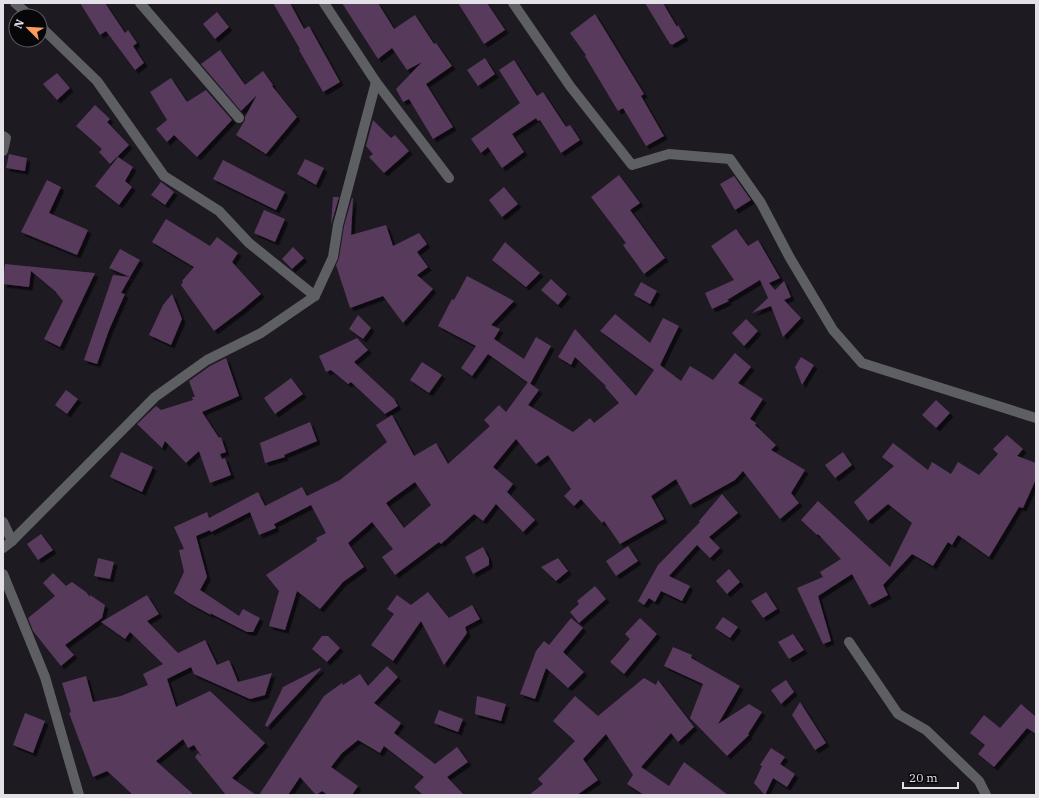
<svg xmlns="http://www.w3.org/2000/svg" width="1039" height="798" font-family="'IBM Plex Serif',serif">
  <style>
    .building { fill: #583a5c; fill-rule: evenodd; filter: url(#shadow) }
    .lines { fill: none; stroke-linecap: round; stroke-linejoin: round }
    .minor { stroke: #5e5f63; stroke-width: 10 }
  </style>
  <defs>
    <filter id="shadow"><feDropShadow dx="3.5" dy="3.5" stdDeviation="0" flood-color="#0009"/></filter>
  </defs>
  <rect width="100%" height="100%" fill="#1d1a22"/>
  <g class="building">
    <polygon points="80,3 105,3 125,33 128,30 137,43 133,46 144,63 135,70 106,31 100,35"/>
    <polygon points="273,3 290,3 304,29 309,26 340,82 323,92 299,50 300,49"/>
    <polygon points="342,3 378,3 394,29 415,15 434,44 436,43 452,66 426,84 453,127 433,139 409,99 403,102 396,89 422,62 407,70 392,48 378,59"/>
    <polygon points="458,3 487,3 505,30 484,44"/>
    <polygon points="645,3 663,3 677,27 678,25 685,37 672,45 671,44 670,44"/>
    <polygon points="217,12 229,27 215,39 203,24"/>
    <polygon points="595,14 644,94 641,96 664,136 646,146 623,108 618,111 585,56 586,55 570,33"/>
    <polygon points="220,50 245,85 263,71 273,85 272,86 297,117 266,154 236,135 245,120 245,117 257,95 241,111 201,64"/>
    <polygon points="485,58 495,74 478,86 467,70"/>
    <polygon points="514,60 537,96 543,92 566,127 570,125 580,140 561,153 540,120 538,121 536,118 512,134 524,152 502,168 488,147 481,153 471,139 520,103 499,70"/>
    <polygon points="57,73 70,88 57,100 43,84"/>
    <polygon points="171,78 187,102 206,90 232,120 197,157 174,135 167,142 156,129 167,120 150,92"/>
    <polygon points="95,105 110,119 107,122 129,145 110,164 99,152 102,149 76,126"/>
    <polygon points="373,120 391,138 395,135 409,151 384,173 369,157 373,154 366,146"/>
    <polygon points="9,154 27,158 25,171 6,168"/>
    <polygon points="118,157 133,167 125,181 132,187 119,205 95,186"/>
    <polygon points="305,159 324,168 316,185 297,174"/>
    <polygon points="223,160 285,192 276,210 213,179"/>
    <polygon points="619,175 640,203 630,210 665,258 644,274 623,245 626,243 591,197"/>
    <polygon points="734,176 751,200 735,210 720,184"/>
    <polygon points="47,180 61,187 49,213 88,230 77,255 21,232"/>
    <polygon points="161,182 174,192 165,205 151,195"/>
    <polygon points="504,187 518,204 502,217 489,200"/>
    <polygon points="333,197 339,197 331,225"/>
    <polygon points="352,198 353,198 351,235 386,225 393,246 419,233 427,244 417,252 428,267 417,275 433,289 403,323 383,296 350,308 336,265 339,258 344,226"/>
    <polygon points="264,210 285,219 275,242 254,233"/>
    <polygon points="166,219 210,246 217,237 238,253 232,262 261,294 242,310 214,331 181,285 183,282 182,281 194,267 152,242"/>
    <polygon points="736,229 748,246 758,240 780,278 769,283 775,290 784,281 791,297 784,300 801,318 783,337 771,306 752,313 768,298 760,280 727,300 729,301 712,309 705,293 734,280 711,246"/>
    <polygon points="505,242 540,273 526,287 492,260"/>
    <polygon points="293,247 304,258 292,269 282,259"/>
    <polygon points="120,249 140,260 130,277 109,268"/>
    <polygon points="5,264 95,273 60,347 44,339 63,301 55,291 31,271 29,287 3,284"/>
    <polygon points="113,275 130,277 121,293 125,294 109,330 97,364 84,360"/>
    <polygon points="467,276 514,301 491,325 500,329 494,339 524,359 536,337 551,346 530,384 488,354 472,376 461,368 476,346 438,326 452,299 454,300"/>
    <polygon points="551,279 567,294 558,305 541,290"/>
    <polygon points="641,282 657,291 650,304 634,295"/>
    <polygon points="172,294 182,319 171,345 149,335 163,305"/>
    <path d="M615,314L650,343L663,318L679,326L660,365L681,381L690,366L713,380L735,353L751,367L738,383L763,399L750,419L756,423L755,425L776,445L771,450L805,470L791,493L799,503L780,519L743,471L735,480L690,505L676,479L651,496L664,519L620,544L604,521L602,523L581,499L574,506L564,496L571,489L548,455L536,464L516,439L493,467L513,484L507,492L535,520L523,532L496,504L483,521L474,514L441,544L439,542L395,575L382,557L393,549L372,522L348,543L364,567L343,582L320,609L297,591L285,630L269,626L279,591L266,575L317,541L316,538L326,533L311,505L274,524L276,528L259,535L250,512L211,532L210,530L196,536L207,577L200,590L239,616L243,609L260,618L253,632H247L210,613L211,615L189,603L174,593L184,572L179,550L184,549L174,527L207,512L209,518L258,492L265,506L302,487L307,496L340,480L387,442L376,425L392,415L414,456L436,443L448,464L490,426L484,420L499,405L506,412L528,382L539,390L528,405L573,432L590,418L594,423L619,403L605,387L606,386L575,357L571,365L558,357L575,329L636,396L654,370L600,331ZM415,482L431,505L404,528L386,503Z"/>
    <polygon points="358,315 371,328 363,339 349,329"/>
    <polygon points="746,319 758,331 744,346 732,333"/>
    <polygon points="357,338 368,350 354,362 394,399 398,406 385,414 351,382 348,384 331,370 326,372 319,356"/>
    <polygon points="801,357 814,365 802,385 795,367"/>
    <polygon points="226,358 239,396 202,412 219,438 221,437 226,452 220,454 222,459 225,458 231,475 210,483 199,451 186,463 165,441 162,448 137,424 156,406 161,410 193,400 192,397 195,397 189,381 210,366"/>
    <polygon points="422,362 442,375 429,393 410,380"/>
    <polygon points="291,378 303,394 275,414 264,398"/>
    <polygon points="66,390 78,399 67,414 55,405"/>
    <polygon points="936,400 950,413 936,428 922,415"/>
    <polygon points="310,422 317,441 284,455 285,457 265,463 260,443"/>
    <polygon points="1007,435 1023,449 1017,456 1036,463 1036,479 1023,508 1019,507 989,557 958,535 952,545 948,542 933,566 912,554 883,585 888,595 869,605 852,574 818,596 831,641 823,644 797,588 823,577 820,572 841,559 818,534 817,535 801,520 818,501 890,567 912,523 888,504 868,521 854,502 894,466 882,457 893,443 928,470 932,462 951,474 958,462 979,475 998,454 993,449"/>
    <polygon points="121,452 153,467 142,492 110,477"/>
    <polygon points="843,452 852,465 835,478 825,465"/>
    <polygon points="722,494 738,513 709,537 720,548 710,558 697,545 669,576 690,586 682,601 661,591 655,602 649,598 644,605 638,601 658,565 700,522 699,521"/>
    <polygon points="41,534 53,550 38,560 27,544"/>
    <polygon points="628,546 638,561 616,576 606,561"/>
    <polygon points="483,547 489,559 489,565 473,574 465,557"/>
    <polygon points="98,558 114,562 110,579 94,576"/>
    <polygon points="558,558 568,571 556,581 541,567"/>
    <polygon points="729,569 740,582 727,594 716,581"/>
    <polygon points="53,573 66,586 72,582 86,592 90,597 90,595 105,605 102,618 65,645 74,655 61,666 33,631 28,618 55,596 43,583"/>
    <polygon points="595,586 606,599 579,623 570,612 579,604 577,601"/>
    <polygon points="428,592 449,618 472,605 480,619 465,627 467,633 444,665 421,621 393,661 371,645 394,614 387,609 397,595 411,605"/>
    <polygon points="766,592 777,609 763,618 751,601"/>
    <polygon points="147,595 159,614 147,621 178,653 205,640 217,665 229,660 238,682 272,673 265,695 250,699 194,674 191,667 167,679 176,707 210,691 265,743 232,778 256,795 226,795 195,757 198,753 202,757 194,745 188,748 183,739 156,761 194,795 133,795 107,771 93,777 69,713 71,712 62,683 86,676 93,702 121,696 148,685 143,674 163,664 130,632 125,639 101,622"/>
    <polygon points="723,617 738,627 730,638 715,628"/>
    <polygon points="571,618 583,628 563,652 584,672 568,688 546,668 535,699 520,694 536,651 544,641 549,645"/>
    <polygon points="640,618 657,634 624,674 610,662 630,639 625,634"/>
    <polygon points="793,634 804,650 789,659 778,642"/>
    <polygon points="322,636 328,636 340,648 327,662 312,649"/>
    <polygon points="673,647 692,655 691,658 740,686 718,724 749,704 762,712 748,734 749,735 727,756 690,718 703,684 664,666"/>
    <polygon points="387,666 398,677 374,703 401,723 394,733 435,764 457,747 468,762 447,777 464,795 423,795 414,787 424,777 384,746 380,753 358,740 342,753 331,767 358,786 352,795 328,795 322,791 316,795 300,777 288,795 259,795 324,696 342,683 343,685 360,674 368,686"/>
    <polygon points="320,668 321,669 267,727 265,725 283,687"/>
    <polygon points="644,678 656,685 658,680 694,727 678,742 671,733 641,767 669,786 684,762 728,795 644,795 627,784 633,775 606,734 583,759 598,780 577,795 529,795 543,784 538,779 575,741 553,721 575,696 598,716"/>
    <polygon points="786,680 794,692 781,704 771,690"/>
    <polygon points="477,696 506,704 501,721 475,714"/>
    <polygon points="800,702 826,743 815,750 792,715"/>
    <polygon points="1021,704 1036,717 1036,734 1027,728 994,767 978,754 985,745 970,733 984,715 1000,728"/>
    <polygon points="439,710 463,719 458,732 434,723"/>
    <polygon points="25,713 45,721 33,753 13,745"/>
    <polygon points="771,748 785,757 780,764 795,774 787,787 773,778 765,795 754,783 762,766 760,765"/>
  </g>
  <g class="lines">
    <g class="minor">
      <polyline points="15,3 30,16"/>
      <polyline points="140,3 239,118"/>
      <polyline points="324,3 376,82 449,178"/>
      <polyline points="513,3 570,86 632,165 669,154 730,159 761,203 790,258 833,330 862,363 1036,418"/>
      <polyline points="40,26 97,81 164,176 219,211 249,243 315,296"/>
      <polyline points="3,136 6,138 3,151"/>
      <polyline points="3,522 12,541"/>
      <polyline points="3,548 12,541 155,397 207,360 261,333 315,296 333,257 338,225 376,82"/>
      <polyline points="3,574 45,677 79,795"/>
      <polyline points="849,642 898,714 926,730 979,781 986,795"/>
    </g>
  </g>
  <rect width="1039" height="798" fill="none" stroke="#e3e1e7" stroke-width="8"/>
  <g transform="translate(28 28) rotate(294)"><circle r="19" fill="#070609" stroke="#5f5e62"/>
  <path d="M0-3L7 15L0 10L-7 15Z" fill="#ff9b5b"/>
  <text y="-6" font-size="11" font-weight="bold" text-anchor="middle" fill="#e3e1e7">N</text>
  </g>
  <path d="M903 782v6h55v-6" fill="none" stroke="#e3e1e7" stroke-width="2"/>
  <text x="909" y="782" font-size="12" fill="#e3e1e7" stroke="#070609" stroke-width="3" paint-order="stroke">20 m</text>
</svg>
